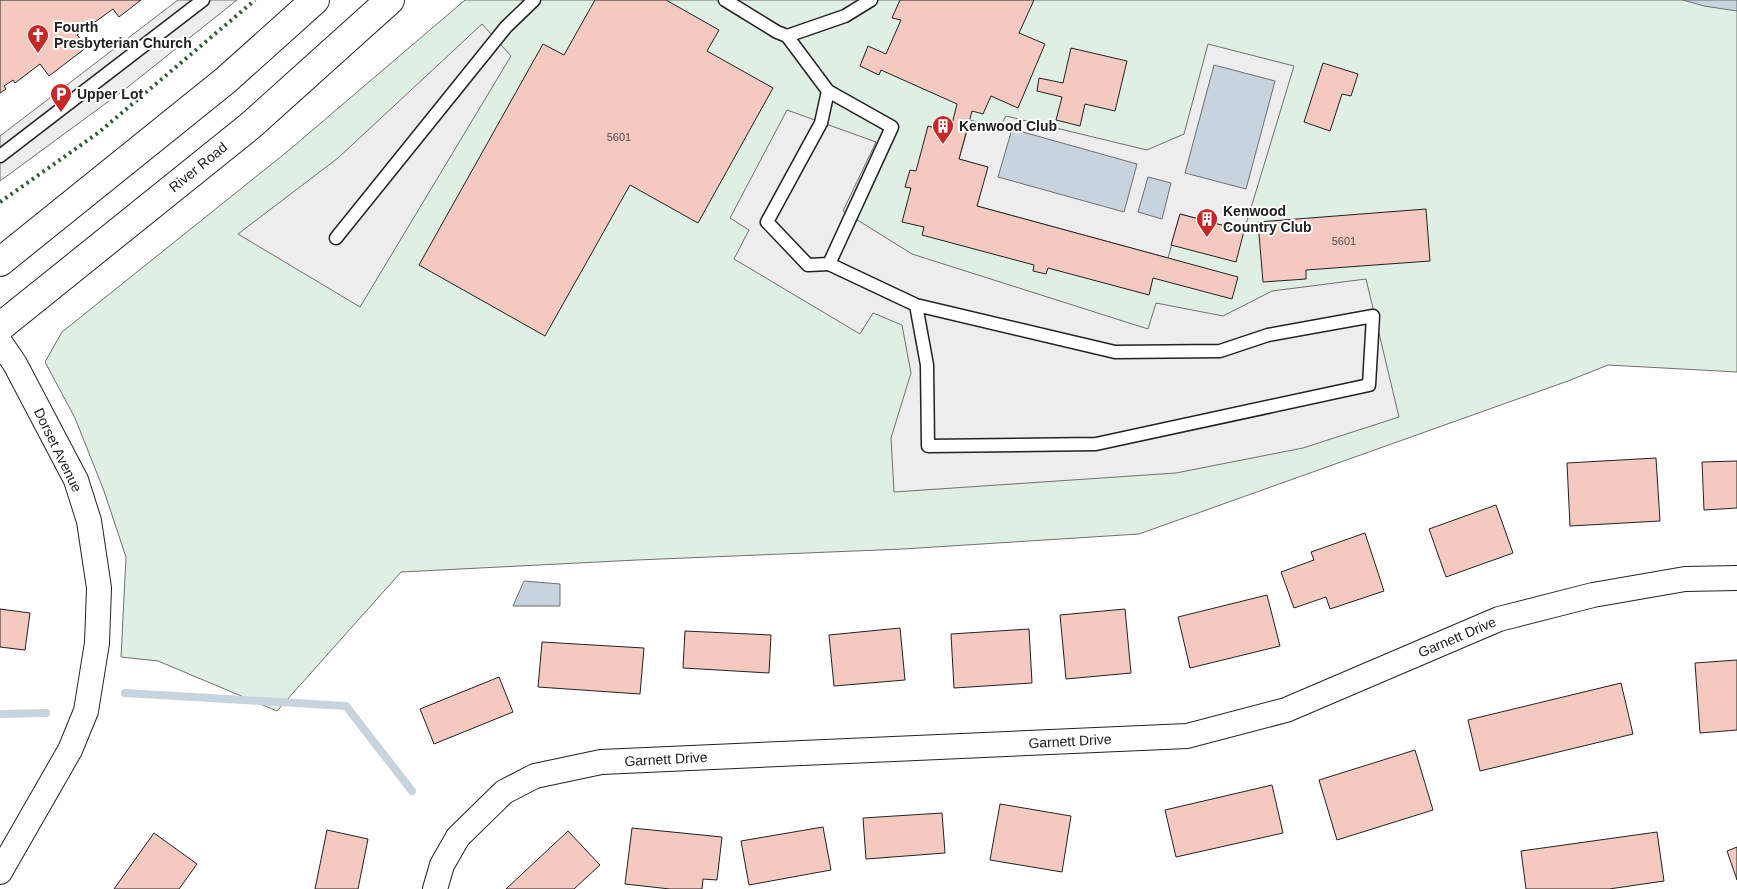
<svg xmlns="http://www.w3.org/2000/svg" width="1737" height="889" font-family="Helvetica,sans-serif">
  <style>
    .green { fill: #e0efe3; stroke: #6f6f6f }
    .parking { fill: #ededed; stroke: #6f6f6f }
    .water { fill: #c7d3dd; stroke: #6f6f6f }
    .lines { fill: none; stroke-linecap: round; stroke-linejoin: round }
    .stream { stroke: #c7d3dd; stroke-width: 8 }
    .building { fill: #f3c9c0; stroke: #222 }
    .service-casing { stroke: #222; stroke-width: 15 }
    .minor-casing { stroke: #222; stroke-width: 26 }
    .primary-casing { stroke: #222; stroke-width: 30 }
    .service { stroke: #fff; stroke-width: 12 }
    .minor { stroke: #fff; stroke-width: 24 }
    .primary { stroke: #fff; stroke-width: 28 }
    .hedge { stroke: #2f5e38; stroke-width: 4; stroke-dasharray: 2.5 4; stroke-linecap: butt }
    .labels { text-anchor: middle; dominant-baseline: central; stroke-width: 4; stroke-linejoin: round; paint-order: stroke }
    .number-label { font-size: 11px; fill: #564c4a }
    .poi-label { font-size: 14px; font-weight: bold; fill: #222; stroke: #fff; text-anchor: start }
    .street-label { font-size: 14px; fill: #222; stroke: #fff }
  </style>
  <rect width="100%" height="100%" fill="#fff"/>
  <polygon class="green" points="465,0 1737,0 1737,372 1608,365 1568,381 1139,534 903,549 637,560 401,572 277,711 158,661 121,657 126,557 104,491 75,418 45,362 62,332 288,151"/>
  <g class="parking">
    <polygon points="178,0 237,0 124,90 0,181 0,136"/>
    <polygon points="482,24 511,56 360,307 238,234 338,158"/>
    <polygon points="1208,44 1294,66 1244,231 1180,214 1168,258 977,206 987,167 959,159 970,120 999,128 1006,116 1147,150 1184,134"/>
    <polygon points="787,110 876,142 843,211 912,254 1148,329 1156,303 1223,316 1272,291 1366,279 1399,417 1303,448 1176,473 894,492 891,438 911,373 902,325 873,313 860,334 734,259 749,230 730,218"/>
  </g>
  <g class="water">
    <polygon points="1683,0 1737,0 1737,11 1704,6"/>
    <polygon points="1214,65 1275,81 1246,189 1185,173"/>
    <polygon points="1012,129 1137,164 1124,212 998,177"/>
    <polygon points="1148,177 1171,183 1162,219 1138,212"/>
    <polygon points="524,581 560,584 560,606 513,606"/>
  </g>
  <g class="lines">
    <g class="stream">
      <polyline points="125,693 346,706 412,791"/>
      <polyline points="0,714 46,713"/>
    </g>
  </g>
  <g class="building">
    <polygon points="0,0 141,0 119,17 113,9 77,35 87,47 49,76 40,64 15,83 13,80 4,86 6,89 0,93"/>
    <polygon points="595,0 666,0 719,30 707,51 773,88 698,223 630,185 545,336 419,265 543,44 564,55"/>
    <polygon points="900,0 1034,0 1019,33 1045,44 1018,108 991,96 983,114 972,111 959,159 988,167 977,206 1238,277 1232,299 1153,278 1149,295 1048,268 1046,274 1033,271 1034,265 922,235 924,227 902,222 911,188 905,187 910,170 916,171 928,126 950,132 957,104 881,70 879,75 860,66 868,46 886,54 901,20 892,18"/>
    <polygon points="1071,48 1127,61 1115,111 1085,104 1080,126 1056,120 1062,97 1037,91 1039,78 1063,83"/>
    <polygon points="1323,63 1358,74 1351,96 1342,94 1330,131 1304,122"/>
    <polygon points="1426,209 1430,261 1306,270 1306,279 1263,282 1258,222"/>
    <polygon points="1180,214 1244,231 1236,262 1171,245"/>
    <polygon points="1656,458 1660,521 1570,526 1567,463"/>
    <polygon points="1737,461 1737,508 1704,510 1702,462"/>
    <polygon points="1496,505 1513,553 1446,577 1429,529"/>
    <polygon points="1365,533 1384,591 1330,609 1326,597 1294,608 1281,572 1314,560 1311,552"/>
    <polygon points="1267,595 1280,646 1190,668 1178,617"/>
    <polygon points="0,609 30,613 25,650 0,647"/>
    <polygon points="1125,609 1131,673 1066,679 1060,615"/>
    <polygon points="900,628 905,680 834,686 829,635"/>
    <polygon points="1029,629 1032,683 954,688 951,634"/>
    <polygon points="685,631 771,635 769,673 683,668"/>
    <polygon points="542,642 644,648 640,694 538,687"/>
    <polygon points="1737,660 1737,730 1700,733 1695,663"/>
    <polygon points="499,677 513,712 434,744 420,709"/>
    <polygon points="1621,683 1633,734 1480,771 1468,720"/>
    <polygon points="1415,750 1433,810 1337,840 1319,780"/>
    <polygon points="1272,785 1283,833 1176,857 1165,810"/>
    <polygon points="1000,804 1071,816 1062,872 990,860"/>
    <polygon points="942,813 945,853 866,859 863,818"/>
    <polygon points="823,827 831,870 749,885 741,841"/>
    <polygon points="632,828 722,837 717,880 703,879 702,889 670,889 625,884"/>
    <polygon points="327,830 368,839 358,889 315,889"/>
    <polygon points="568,831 600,865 574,889 506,889"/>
    <polygon points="1657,832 1664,881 1609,889 1526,889 1521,851"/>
    <polygon points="154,833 197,864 179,889 114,889"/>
    <polygon points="1737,847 1737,880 1727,851"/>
  </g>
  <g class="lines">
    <g class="service-casing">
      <g id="service">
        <polyline points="725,0 777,32 787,36 828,91 892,127 829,264 808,265 767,222 821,123 828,91"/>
        <polyline points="787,36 845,16 871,0"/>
        <polyline points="0,156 203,0"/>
        <polyline points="336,238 506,27 534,0"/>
        <polyline points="829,264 916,305 1115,352 1220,351 1268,335 1373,316 1369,385 1096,444 928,446 927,365 916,305"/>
      </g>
    </g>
    <g class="minor-casing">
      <g id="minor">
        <polyline points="0,342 15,364 76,480 89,521 99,588 97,643 86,711 70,750 0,872"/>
        <polyline points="435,889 442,865 458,837 504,792 535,776 601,762 1187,736 1286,710 1499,619 1593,595 1685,579 1737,578"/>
      </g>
    </g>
    <g class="primary-casing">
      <g id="primary">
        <polyline points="0,262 226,80 315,0"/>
        <polyline points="0,327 250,126 390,0"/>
      </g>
    </g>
    <use href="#service" class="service"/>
    <use href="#minor" class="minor"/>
    <use href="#primary" class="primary"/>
    <polyline class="hedge" points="0,202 98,133 255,0"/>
  </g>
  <defs>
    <g id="church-pin" transform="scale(1.125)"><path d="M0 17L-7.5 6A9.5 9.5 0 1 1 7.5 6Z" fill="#c62828" stroke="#fff"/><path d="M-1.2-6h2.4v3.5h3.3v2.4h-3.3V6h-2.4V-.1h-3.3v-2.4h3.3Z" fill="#fff"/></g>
    <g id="parking-pin" transform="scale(1.125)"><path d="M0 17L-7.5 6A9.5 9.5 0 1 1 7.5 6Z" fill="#c62828" stroke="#fff"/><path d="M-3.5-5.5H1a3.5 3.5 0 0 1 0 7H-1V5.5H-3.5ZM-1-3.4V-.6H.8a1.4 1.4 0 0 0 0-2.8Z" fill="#fff"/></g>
    <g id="building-pin" transform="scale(1.125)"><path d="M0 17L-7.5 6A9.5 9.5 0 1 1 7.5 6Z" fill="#c62828" stroke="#fff"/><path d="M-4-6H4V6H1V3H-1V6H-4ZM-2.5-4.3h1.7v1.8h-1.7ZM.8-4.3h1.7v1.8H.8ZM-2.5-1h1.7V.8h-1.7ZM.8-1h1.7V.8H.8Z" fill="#fff"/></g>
  </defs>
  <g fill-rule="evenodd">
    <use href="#church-pin" x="38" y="35"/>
    <use href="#parking-pin" x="61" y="94"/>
    <use href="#building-pin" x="943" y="126"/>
    <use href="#building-pin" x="1207" y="219"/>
  </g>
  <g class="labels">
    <g class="number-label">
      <text x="619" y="137">5601</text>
      <text x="1344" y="241">5601</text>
    </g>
    <g class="poi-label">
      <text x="54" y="27">Fourth<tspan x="54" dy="16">Presbyterian Church</tspan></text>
      <text x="77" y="94">Upper Lot</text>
      <text x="959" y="126">Kenwood Club</text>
      <text x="1223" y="211">Kenwood<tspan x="1223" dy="16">Country Club</tspan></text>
    </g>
    <g class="street-label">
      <text transform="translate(198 167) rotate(-39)">River Road</text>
      <text transform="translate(58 450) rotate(64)">Dorset Avenue</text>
      <text transform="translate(1457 637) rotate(-23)">Garnett Drive</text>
      <text transform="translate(1070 741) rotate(-3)">Garnett Drive</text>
      <text transform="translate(666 759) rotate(-3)">Garnett Drive</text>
    </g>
  </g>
</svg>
